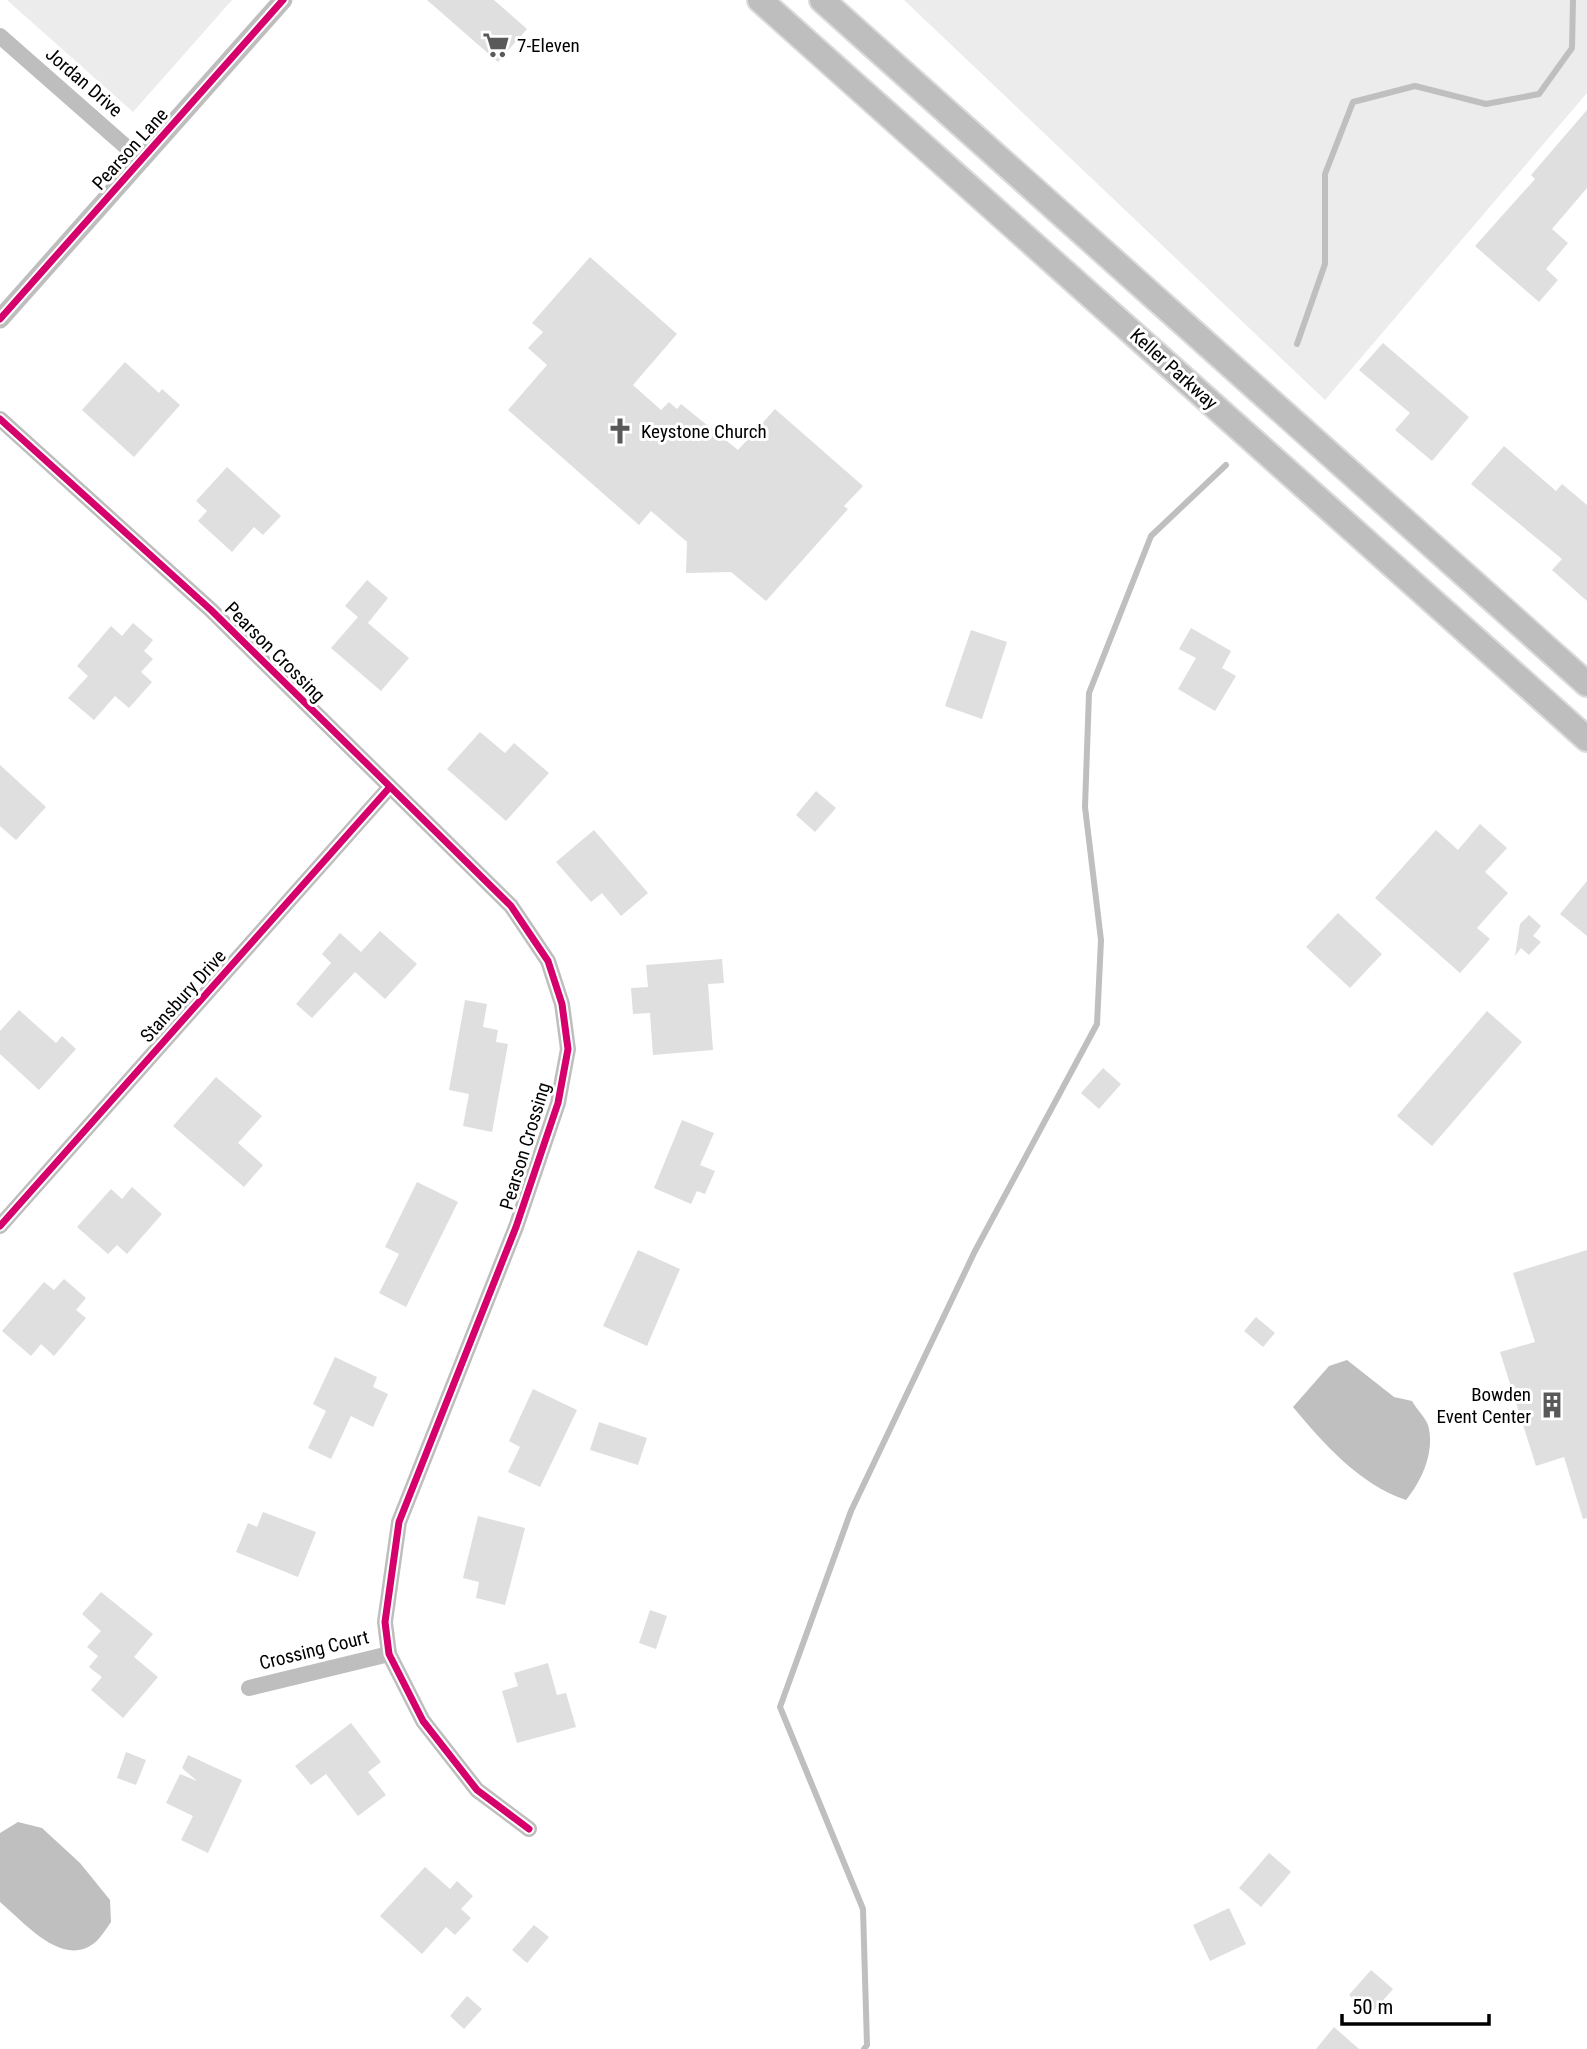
<svg xmlns="http://www.w3.org/2000/svg" width="1587" height="2049" font-family="'Roboto Condensed',sans-serif">
  <style>
    .green { fill: #ececec }
    .water { fill: #bfbfbf }
    .lines { fill: none; stroke-linecap: round; stroke-linejoin: round }
    .stream { stroke: #bfbfbf; stroke-width: 6 }
    .building { fill: #dfdfdf }
    .primary-casing { stroke: #dbdbdb; stroke-width: 28 }
    .minor { stroke: #bebebe; stroke-width: 16 }
    .tertiary { stroke: #bebebe; stroke-width: 19 }
    .primary { stroke: #bebebe; stroke-width: 24 }
    .cycleway-casing { stroke: #fff; stroke-width: 11 }
    .cycleway { stroke: #d6006c; stroke-width: 7 }
    .labels { text-anchor: middle; dominant-baseline: central; stroke-width: 6; stroke-linejoin: round; paint-order: stroke }
    .poi-label { font-size: 19px; fill: #000; stroke: #fff; text-anchor: start }
    .street-label { font-size: 19px; fill: #000; stroke: #fff }
  </style>
  <rect width="100%" height="100%" fill="#fff"/>
  <g class="green">
    <polygon points="7,0 232,0 133,112"/>
    <polygon points="904,0 1587,0 1587,93 1325,400"/>
  </g>
  <g class="water">
    <path d="M1347,1360L1394,1397L1412,1401C1417,1410 1428,1420 1429,1429C1434,1454 1421,1482 1406,1500C1359,1484 1324,1444 1293,1407L1329,1366Z"/>
    <path d="M18,1822L42,1828L80,1863L110,1900L111,1922C106,1929 100,1939 93,1944C61,1967 24,1922 0,1902V1833Z"/>
  </g>
  <g class="lines">
    <g class="stream">
      <polyline points="1297,344 1325,264 1325,174 1353,102 1415,86 1486,104 1539,94 1572,48 1573,0"/>
      <polyline points="864,2049 867,2045 863,1909 780,1707 851,1511 975,1251 1097,1024 1101,940 1085,807 1089,693 1151,536 1226,465"/>
    </g>
  </g>
  <g class="building">
    <polygon points="427,0 494,0 527,29 498,62"/>
    <polygon points="1587,110 1587,188 1552,229 1568,243 1546,269 1558,280 1539,302 1475,246 1535,179 1531,175"/>
    <polygon points="590,257 677,334 633,385 661,410 669,402 677,409 681,404 738,450 775,409 863,486 844,506 848,509 766,601 731,572 686,573 687,542 651,511 639,525 508,410 547,365 528,348 543,332 532,323"/>
    <polygon points="1383,343 1469,417 1432,461 1395,430 1410,413 1359,370"/>
    <polygon points="125,362 159,393 162,389 180,405 134,457 82,410"/>
    <polygon points="1504,446 1556,491 1562,484 1587,505 1587,601 1552,570 1562,559 1471,484"/>
    <polygon points="227,467 281,516 263,535 254,527 232,552 198,521 207,511 196,501"/>
    <polygon points="367,580 388,598 368,623 409,658 381,691 331,648 358,617 345,606"/>
    <polygon points="133,623 153,640 144,651 153,659 141,672 152,682 129,708 115,696 94,720 68,698 88,676 77,666 111,626 122,636"/>
    <polygon points="1191,628 1231,651 1222,668 1236,676 1215,711 1178,689 1196,658 1179,649"/>
    <polygon points="971,630 1007,642 982,719 945,706"/>
    <polygon points="480,732 505,753 514,743 549,773 506,821 447,769"/>
    <polygon points="0,765 46,807 16,840 0,826"/>
    <polygon points="816,791 836,808 815,832 796,815"/>
    <polygon points="1480,824 1507,848 1485,872 1508,893 1477,928 1490,939 1460,973 1375,898 1436,830 1458,850"/>
    <polygon points="594,830 648,893 621,916 602,893 591,902 556,862"/>
    <polygon points="1587,881 1587,936 1560,914"/>
    <polygon points="1338,913 1382,954 1350,988 1306,947"/>
    <polygon points="1529,915 1541,926 1533,936 1541,942 1529,955 1521,948 1515,956 1520,924"/>
    <polygon points="380,931 417,964 385,999 355,972 312,1018 296,1004 331,963 322,954 340,933 361,952"/>
    <polygon points="722,959 724,983 708,984 713,1050 653,1055 650,1013 633,1014 631,988 648,987 646,965"/>
    <polygon points="465,1000 487,1004 483,1027 498,1030 496,1042 508,1044 492,1132 463,1126 469,1094 449,1090"/>
    <polygon points="19,1010 56,1043 62,1036 76,1049 39,1090 0,1054 0,1031"/>
    <polygon points="1487,1011 1522,1042 1432,1146 1397,1116"/>
    <polygon points="1103,1068 1121,1084 1099,1109 1081,1093"/>
    <polygon points="216,1077 262,1116 238,1143 263,1165 244,1187 173,1126"/>
    <polygon points="682,1120 714,1133 700,1165 715,1171 705,1194 697,1191 691,1204 654,1188"/>
    <polygon points="417,1182 458,1202 406,1307 379,1293 399,1254 385,1247"/>
    <polygon points="132,1187 162,1214 127,1254 117,1245 108,1254 77,1227 111,1189 122,1199"/>
    <polygon points="638,1250 680,1269 647,1346 603,1326"/>
    <polygon points="1587,1250 1587,1518 1583,1519 1564,1457 1536,1466 1500,1352 1535,1342 1513,1273"/>
    <polygon points="64,1279 86,1298 76,1310 86,1318 54,1356 41,1344 31,1356 2,1331 44,1282 54,1290"/>
    <polygon points="1256,1317 1275,1333 1263,1347 1244,1331"/>
    <polygon points="335,1357 377,1377 373,1387 388,1394 373,1427 351,1416 331,1459 308,1448 326,1411 313,1404"/>
    <polygon points="533,1389 577,1410 540,1487 508,1472 520,1447 509,1441"/>
    <polygon points="599,1422 647,1438 638,1465 590,1450"/>
    <polygon points="263,1512 316,1532 298,1577 236,1552 248,1523 257,1527"/>
    <polygon points="478,1516 525,1528 505,1605 476,1598 479,1582 463,1578"/>
    <polygon points="101,1592 153,1634 134,1657 158,1677 123,1718 91,1690 102,1677 89,1667 98,1656 87,1647 101,1631 82,1614"/>
    <polygon points="650,1610 667,1616 656,1649 639,1643"/>
    <polygon points="548,1663 557,1695 566,1693 576,1727 517,1743 502,1691 518,1686 514,1673"/>
    <polygon points="351,1723 381,1762 368,1772 386,1795 358,1816 326,1774 311,1785 295,1766"/>
    <polygon points="126,1752 146,1760 136,1785 117,1778"/>
    <polygon points="188,1755 242,1780 208,1853 181,1840 193,1816 166,1803 180,1774 197,1781 182,1768"/>
    <polygon points="1269,1853 1291,1872 1261,1907 1239,1888"/>
    <polygon points="425,1867 450,1889 457,1881 473,1896 461,1909 471,1918 455,1935 446,1927 422,1954 380,1916"/>
    <polygon points="1229,1908 1246,1944 1210,1961 1193,1925"/>
    <polygon points="534,1925 549,1937 527,1963 512,1950"/>
    <polygon points="1371,1970 1393,1989 1371,2014 1349,1995"/>
    <polygon points="467,1996 482,2009 464,2029 450,2016"/>
    <polygon points="1334,2027 1359,2049 1316,2049"/>
  </g>
  <g class="lines">
    <g class="primary-casing">
      <g id="primary">
        <polyline points="760,0 1587,739"/>
        <polyline points="822,0 1587,684"/>
      </g>
    </g>
    <g class="minor">
      <polyline points="0,36 141,160"/>
      <polyline points="0,419 211,610 511,906 548,961 562,1004 568,1049 558,1103 516,1227 399,1522 385,1622 389,1654 423,1721 477,1790 529,1829"/>
      <polyline points="0,1226 389,788"/>
      <polyline points="249,1688 389,1654"/>
    </g>
    <polyline class="tertiary" points="0,319 283,0"/>
    <use href="#primary" class="primary"/>
    <g class="cycleway-casing">
      <g id="cycleway">
        <polyline points="0,319 283,0"/>
        <polyline points="0,419 211,610 511,906 548,961 562,1004 568,1049 558,1103 516,1227 399,1522 385,1622 389,1654 423,1721 477,1790 529,1829"/>
        <polyline points="0,1226 389,788"/>
      </g>
    </g>
    <use href="#cycleway" class="cycleway"/>
  </g>
  <defs>
    <g id="supermarket-bare" transform="scale(2.1)"><path d="M-6-5.5h2.5l.6 2H6L4.5 2H-2.5L-4.4-4H-6ZM-1.5 3.2a1.3 1.3 0 1 0 .1 0ZM3 3.2a1.3 1.3 0 1 0 .1 0Z" fill="#595959" stroke="#fff" stroke-width="2.5" paint-order="stroke"/></g>
    <g id="church-bare" transform="scale(2.1)"><path d="M-1.2-6h2.4v3.5h3.3v2.4h-3.3V6h-2.4V-.1h-3.3v-2.4h3.3Z" fill="#595959" stroke="#fff" stroke-width="2.5" paint-order="stroke"/></g>
    <g id="building-bare" transform="scale(2.1)"><path d="M-4-6H4V6H1V3H-1V6H-4ZM-2.5-4.3h1.7v1.8h-1.7ZM.8-4.3h1.7v1.8H.8ZM-2.5-1h1.7V.8h-1.7ZM.8-1h1.7V.8H.8Z" fill="#595959" stroke="#fff" stroke-width="2.5" paint-order="stroke"/></g>
  </defs>
  <g fill-rule="evenodd">
    <use href="#supermarket-bare" x="496" y="45"/>
    <use href="#church-bare" x="620" y="431"/>
    <use href="#building-bare" x="1552" y="1405"/>
  </g>
  <g class="labels">
    <g class="poi-label">
      <text x="517" y="45">7-Eleven</text>
      <text x="641" y="431">Keystone Church</text>
      <text x="1531" y="1394" text-anchor="end">Bowden<tspan x="1531" dy="22">Event Center</tspan></text>
    </g>
    <g class="street-label">
      <text transform="translate(84 82) rotate(41)">Jordan Drive</text>
      <text transform="translate(130 149) rotate(-48)">Pearson Lane</text>
      <text transform="translate(1174 369) rotate(42)">Keller Parkway</text>
      <text transform="translate(275 652) rotate(45)">Pearson Crossing</text>
      <text transform="translate(183 996) rotate(-48)">Stansbury Drive</text>
      <text transform="translate(525 1146) rotate(-73)">Pearson Crossing</text>
      <text transform="translate(314 1650) rotate(-14)">Crossing Court</text>
    </g>
  </g>
  <path d="M1342 2014v10h147v-10" fill="none" stroke="#000000" stroke-width="3.5"/>
  <text x="1352" y="2014" font-size="21" fill="#000000" stroke="#ffffff" stroke-width="5" paint-order="stroke">50 m</text>
</svg>
